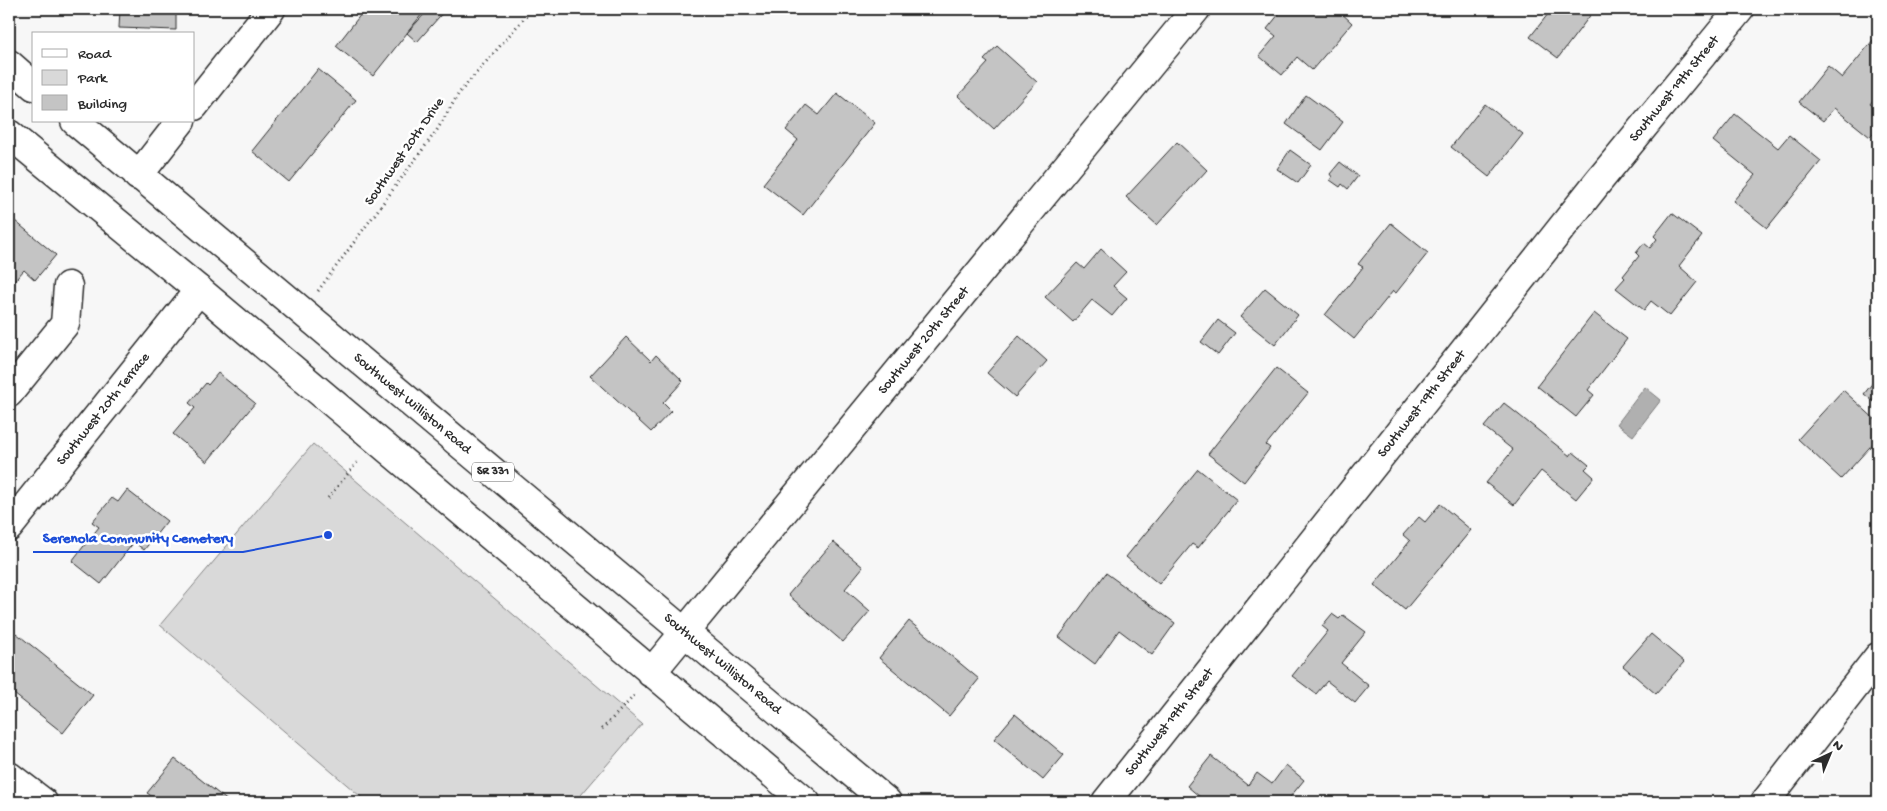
<svg xmlns="http://www.w3.org/2000/svg" width="1887" height="811" font-family="'Gochi Hand',sans-serif">
  <style>
    .green { fill: #d9d9d9; stroke: #828282 }
    .water { fill: #b0b0b0; stroke: #7b7b7b }
    .building { fill: #c4c4c4; stroke: #2b2b2b }
    .lines { fill: none; stroke-linecap: round; stroke-linejoin: round }
    .minor-casing { stroke: #2b2b2b; stroke-width: 31 }
    .highway-casing { stroke: #2b2b2b; stroke-width: 31 }
    .path { stroke: #2b2b2b; stroke-width: 3; stroke-dasharray: 1 4; stroke-linecap: butt }
    .minor { stroke: #fff; stroke-width: 28 }
    .highway { stroke: #fff; stroke-width: 28 }
    .labels { text-anchor: middle; dominant-baseline: central; stroke-width: 5; stroke-linejoin: round; paint-order: stroke }
    .shield { fill: #fff; stroke: #6b6b6b; stroke-width: 1 }
    .shield-label { font-size: 12px; font-weight: bold; fill: #2b2b2b }
    .street-label { font-size: 14px; fill: #2b2b2b; stroke: #fff }
    .leader { fill: none; stroke: #1d4ed8; stroke-width: 2 }
    .callout-dot { fill: #1d4ed8; stroke: #fff; stroke-width: 2 }
    .callout-label { font-size: 15px; text-anchor: middle; font-weight: bold; fill: #1d4ed8; stroke: #fff; stroke-width: 5; stroke-linejoin: round; paint-order: stroke }
  </style>
  <rect width="100%" height="100%" fill="#f7f7f7"/>
  <filter id="ink" filterUnits="userSpaceOnUse"><feTurbulence type="fractalNoise" baseFrequency=".02" numOctaves="2"/><feDisplacementMap in="SourceGraphic" scale="10" xChannelSelector="R" yChannelSelector="G"/><feConvolveMatrix kernelMatrix="1 2 1 2 8 2 1 2 1" color-interpolation-filters="sRGB"/></filter>
  <g filter="url(#ink)">
    <polygon class="green" points="313,444 642,724 575,802 367,802 160,625"/>
    <polygon class="water" points="1645,387 1661,400 1633,436 1617,424"/>
    <g class="building">
      <polygon points="120,9 176,9 176,30 119,28"/>
      <polygon points="365,9 426,9 373,76 336,46"/>
      <polygon points="429,9 446,9 417,42 407,33"/>
      <polygon points="1283,9 1337,9 1352,23 1312,70 1297,57 1282,75 1259,56 1276,36 1267,29"/>
      <polygon points="1552,9 1595,9 1558,58 1530,37"/>
      <polygon points="1878,34 1878,94 1870,104 1878,110 1878,126 1870,137 1834,108 1823,121 1799,102 1828,66 1842,78"/>
      <polygon points="997,46 1037,82 994,129 958,96 988,63 984,60"/>
      <polygon points="318,69 356,100 289,182 252,151"/>
      <polygon points="837,93 875,123 803,215 763,184 798,140 786,130 806,105 819,115"/>
      <polygon points="1306,95 1343,122 1322,150 1286,124"/>
      <polygon points="1485,104 1523,134 1489,177 1451,147"/>
      <polygon points="1735,114 1778,148 1789,135 1821,161 1767,228 1733,201 1755,175 1713,141"/>
      <polygon points="1177,142 1207,170 1157,225 1126,197"/>
      <polygon points="1290,150 1311,165 1298,183 1277,169"/>
      <polygon points="1340,162 1358,176 1348,189 1342,184 1340,187 1330,180 1332,177 1330,174"/>
      <polygon points="1672,213 1702,236 1679,266 1697,282 1670,316 1651,301 1644,310 1616,288 1625,278 1623,276 1639,256 1636,253 1644,243 1650,248 1657,239 1654,236"/>
      <polygon points="9,216 56,255 35,280 24,270 9,287"/>
      <polygon points="1391,223 1428,253 1396,293 1393,291 1354,339 1325,315 1363,267 1358,264"/>
      <polygon points="1101,249 1126,272 1113,286 1127,298 1112,316 1092,300 1073,322 1045,297 1077,263 1084,269"/>
      <polygon points="1265,288 1298,315 1275,345 1240,317"/>
      <polygon points="1594,313 1627,339 1588,390 1594,395 1576,417 1537,386"/>
      <polygon points="1218,320 1235,333 1218,355 1201,342"/>
      <polygon points="1019,336 1047,361 1015,397 987,373"/>
      <polygon points="626,337 651,361 656,355 683,381 663,403 671,411 651,432 590,376"/>
      <polygon points="1276,368 1308,393 1266,445 1270,448 1244,482 1208,454"/>
      <polygon points="218,373 255,403 207,462 173,434 195,408 189,403 206,383 208,385"/>
      <polygon points="1878,376 1878,405 1864,394"/>
      <polygon points="1843,390 1878,422 1878,438 1841,479 1798,439"/>
      <polygon points="1504,403 1570,456 1573,452 1589,465 1585,469 1594,477 1576,499 1541,471 1514,505 1486,483 1513,450 1484,427"/>
      <polygon points="1198,469 1237,500 1198,548 1192,544 1159,584 1126,557"/>
      <polygon points="127,490 167,521 144,550 134,542 101,584 72,561 99,527 92,522 112,498 118,502"/>
      <polygon points="1440,504 1471,530 1405,610 1374,585 1410,541 1403,535 1419,517 1425,522"/>
      <polygon points="833,542 863,567 845,589 870,611 843,642 788,595"/>
      <polygon points="1106,573 1175,623 1152,655 1119,630 1095,664 1059,637"/>
      <polygon points="1332,614 1339,619 1343,615 1366,632 1341,663 1369,686 1355,703 1327,681 1316,694 1292,676 1328,631 1322,626"/>
      <polygon points="909,621 979,679 949,716 879,658"/>
      <polygon points="16,633 93,695 63,733 9,690 9,642"/>
      <polygon points="1651,634 1684,662 1656,694 1623,666"/>
      <polygon points="1015,714 1064,755 1043,780 994,739"/>
      <polygon points="1211,756 1248,785 1257,773 1272,784 1286,765 1304,780 1286,802 1206,802 1187,786"/>
      <polygon points="175,759 229,802 160,802 147,793"/>
    </g>
    <g class="lines">
      <g class="minor-casing">
        <g id="minor">
          <polyline points="194,106 271,9"/>
          <polyline points="138,176 181,121"/>
          <polyline points="9,393 65,324 68,286"/>
          <path id="s1" d="M9,527L199,290"/>
          <path id="s2" d="M651,673L1196,9"/>
          <polyline points="9,776 43,802"/>
          <path id="s3" d="M1106,802L1598,182L1740,9"/>
          <polyline points="1765,802 1878,657"/>
        </g>
      </g>
      <g class="highway-casing">
        <g id="highway">
          <polyline points="9,64 34,86"/>
          <path id="s4" d="M75,121L887,802"/>
          <polyline points="9,134 199,290 806,802"/>
        </g>
      </g>
      <g class="path">
        <polyline points="318,291 437,130 459,93 532,9"/>
        <polyline points="328,498 359,460"/>
        <polyline points="602,729 636,694"/>
      </g>
      <use href="#minor" class="minor"/>
      <use href="#highway" class="highway"/>
    </g>
  </g>
  <g class="labels">
    <rect class="shield" x="472" y="462.5" width="42" height="19" rx="4"/>
    <g class="shield-label">
      <text x="493" y="472">SR 331</text>
    </g>
    <g class="street-label">
      <text stroke="none"><textPath href="#s3" startOffset="912">Southwest 19th Street</textPath></text>
      <text transform="translate(405 152) rotate(-55)">Southwest 20th Drive</text>
      <text stroke="none"><textPath href="#s2" startOffset="430">Southwest 20th Street</textPath></text>
      <text stroke="none"><textPath href="#s4" startOffset="440">Southwest Williston Road</textPath></text>
      <text stroke="none"><textPath href="#s3" startOffset="508">Southwest 19th Street</textPath></text>
      <text stroke="none"><textPath href="#s1" startOffset="151">Southwest 20th Terrace</textPath></text>
      <text stroke="none"><textPath href="#s4" startOffset="845">Southwest Williston Road</textPath></text>
      <text stroke="none"><textPath href="#s3" startOffset="102">Southwest 19th Street</textPath></text>
    </g>
  </g>
  <path class="leader" d="M328 535L243 552H33"/>
  <circle class="callout-dot" cx="328" cy="535" r="5"/>
  <g class="callout-label">
    <text x="138" y="542">Serenola Community Cemetery</text>
  </g>
  <rect width="1887" height="811" fill="none" stroke="#fff" stroke-width="30"/>
  <rect x="15" y="15" width="1857" height="781" fill="none" stroke="#2b2b2b" stroke-width="2" filter="url(#ink)"/>
  <rect x="32" y="32" width="162" height="90" fill="#ffffff" stroke="#aaaaaa"/>
  <rect x="42" y="49" width="25" height="8" fill="#ffffff" stroke="#aaaaaa"/>
  <text x="78" y="58" font-size="15" fill="#2b2b2b">Road</text>
  <rect x="42" y="70" width="25" height="15" fill="#d9d9d9" stroke="#aaaaaa"/>
  <text x="78" y="82" font-size="15" fill="#2b2b2b">Park</text>
  <rect x="42" y="95" width="25" height="15" fill="#c4c4c4" stroke="#aaaaaa"/>
  <text x="78" y="108" font-size="15" fill="#2b2b2b">Building</text>
  <g transform="translate(1830 754) rotate(44)" stroke="#ffffff" stroke-width="4" paint-order="stroke">
  <path d="M0-4L9 19L0 12L-9 19Z" fill="#2b2b2b"/>
  <text y="-8" font-size="14" font-weight="bold" text-anchor="middle" fill="#2b2b2b">N</text>
  </g>
</svg>
